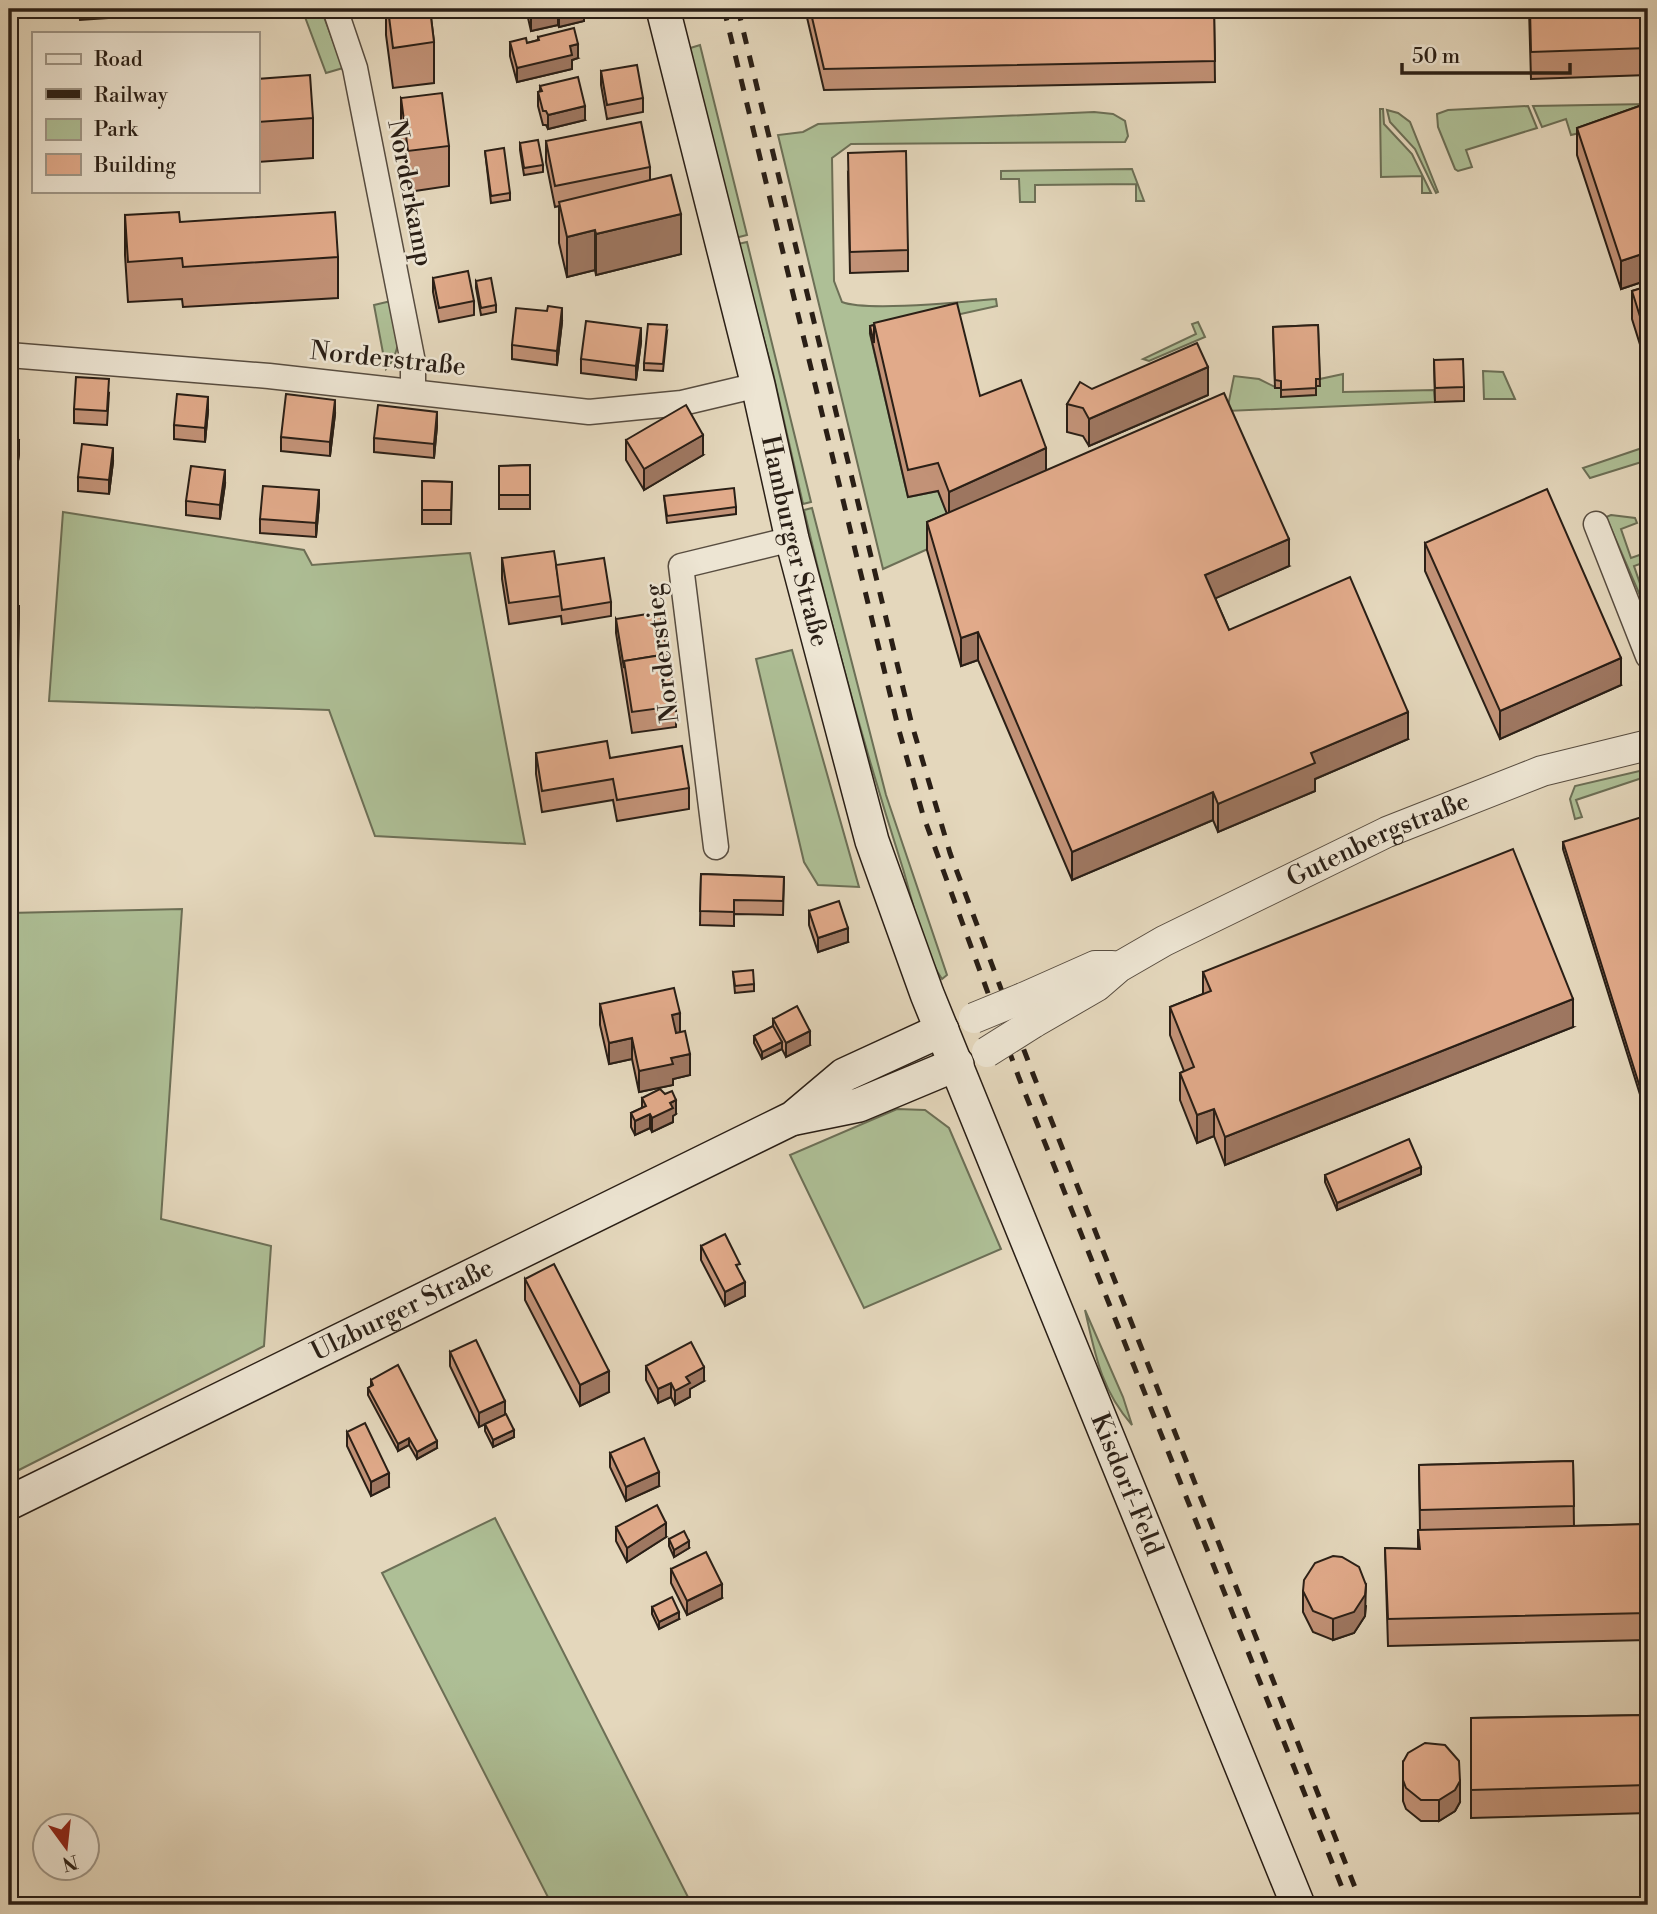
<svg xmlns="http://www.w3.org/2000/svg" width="1657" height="1914" font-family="'Libre Bodoni',serif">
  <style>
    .green { fill: #aebf96; stroke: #6c6f56; stroke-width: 2 }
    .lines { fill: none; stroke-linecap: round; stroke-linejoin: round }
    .minor-casing { stroke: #584d40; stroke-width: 27 }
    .tertiary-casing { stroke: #584d40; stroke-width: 32 }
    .secondary-casing { stroke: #2a1f16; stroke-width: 36 }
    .minor { stroke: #ede5d3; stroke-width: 24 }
    .tertiary { stroke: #ede5d3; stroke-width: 30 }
    .secondary { stroke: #ede5d3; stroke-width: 33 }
    .rail { stroke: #2a1f16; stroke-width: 5; stroke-dasharray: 12 12; stroke-linecap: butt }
    .tertiary-bridge-casing { stroke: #584d40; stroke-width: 32; stroke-linecap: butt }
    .tertiary-bridge { stroke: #ede5d3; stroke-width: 30 }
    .wall { fill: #c29277; stroke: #2a1f16; stroke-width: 2 }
    .shaded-wall { fill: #9e7761; stroke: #2a1f16; stroke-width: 2 }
    .building { fill: #e1aa8a; stroke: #2a1f16; stroke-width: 2 }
    .labels { text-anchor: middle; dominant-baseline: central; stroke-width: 5; stroke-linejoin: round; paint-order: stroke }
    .street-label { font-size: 26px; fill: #2a1f16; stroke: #ede5d3 }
  </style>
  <rect width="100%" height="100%" fill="#e4d7bc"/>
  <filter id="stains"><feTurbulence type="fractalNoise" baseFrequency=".00286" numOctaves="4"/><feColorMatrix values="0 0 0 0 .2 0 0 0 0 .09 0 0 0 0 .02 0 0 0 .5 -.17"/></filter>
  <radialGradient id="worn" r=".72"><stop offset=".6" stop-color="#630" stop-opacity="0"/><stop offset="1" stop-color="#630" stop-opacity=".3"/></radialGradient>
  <g class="green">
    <polygon points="302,9 321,9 343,68 326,73"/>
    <polygon points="700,45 747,235 735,238 687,49"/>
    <polygon points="1648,104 1638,119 1571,135 1566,119 1542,127 1533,106"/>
    <polygon points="1528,106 1537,128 1466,150 1472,167 1458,171 1455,169 1438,127 1437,114 1448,110"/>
    <polygon points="1380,109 1383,109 1384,124 1412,154 1431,193 1422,193 1422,176 1381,177"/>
    <polygon points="1387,110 1398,113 1410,122 1438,192 1436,193 1415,149 1390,122"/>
    <path d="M1094,112L1113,114L1125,121L1128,136L1125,142L851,144L832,158L834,281L842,302C867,312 965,302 996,299L997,306L870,334L908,497L938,491L957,536L883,569L778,135L803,132L818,124Z"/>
    <polygon points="1132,169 1144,201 1136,201 1136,184 1035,185 1035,202 1020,202 1019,179 1001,179 1001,171"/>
    <polygon points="747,242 811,502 803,504 773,373 738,244"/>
    <path d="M391,301C397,327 405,348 386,369L374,305Z"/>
    <polygon points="1198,322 1205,337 1149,361 1143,359 1196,334 1192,324"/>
    <polygon points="1483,371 1503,372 1515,399 1484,399"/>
    <polygon points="1343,374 1343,392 1434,390 1435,402 1227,411 1234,376 1259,379 1275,387 1316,386 1320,379"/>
    <polygon points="1648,446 1648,460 1590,478 1583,468"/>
    <path d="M812,508L886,795L947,975L942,979C923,952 913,902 903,869C865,750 832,631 804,510Z"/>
    <polygon points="63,512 304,550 312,565 470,553 525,844 375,836 329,710 49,701"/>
    <polygon points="1611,515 1635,518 1637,523 1621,529 1631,558 1648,552 1648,561 1634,566 1644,595 1648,594 1648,614 1606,517"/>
    <polygon points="792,650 859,887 818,885 804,862 756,659"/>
    <polygon points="1648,769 1648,776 1576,800 1582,817 1575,819 1570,799 1575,786"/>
    <polygon points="182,909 161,1219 271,1246 264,1346 9,1475 9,913"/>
    <polygon points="897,1109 925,1110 949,1128 1001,1249 864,1308 790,1155"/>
    <path d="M1085,1310L1123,1397L1132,1425C1101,1390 1095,1354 1085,1310Z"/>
    <polygon points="495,1518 692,1905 552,1905 382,1573"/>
  </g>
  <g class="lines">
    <g class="minor-casing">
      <g id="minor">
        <polyline points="335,9 355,68 413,362 413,392"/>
        <polyline points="9,355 269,376 589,412 682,403 758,385"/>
        <polyline points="1596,524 1648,656"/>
        <polyline points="716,847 681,566 792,539"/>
      </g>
    </g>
    <g class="tertiary-casing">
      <g id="tertiary">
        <polyline points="1023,998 1095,966 1112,966"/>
        <path id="s1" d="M1033,1023L1097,986L1119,967L1164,941L1387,832L1542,771L1648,745"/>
      </g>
    </g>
    <g class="secondary-casing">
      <g id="secondary">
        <path id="s2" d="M663,9L758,385L792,539L872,841L927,994L1298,1905"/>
        <polyline points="795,1118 859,1105 957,1064"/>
        <path id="s3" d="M9,1503L793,1118L844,1075L942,1030"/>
      </g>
    </g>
    <use href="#minor" class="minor"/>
    <use href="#tertiary" class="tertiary"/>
    <use href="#secondary" class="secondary"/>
    <g class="rail">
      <polyline points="724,9 898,727 923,815 1019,1078 1349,1905"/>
      <polyline points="738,9 912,725 950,853 1033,1074 1362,1905"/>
    </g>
    <g class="tertiary-bridge-casing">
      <g id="tertiary-bridge">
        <polyline points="974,1018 1023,998"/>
        <polyline points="987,1052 1033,1023"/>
      </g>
    </g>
    <use href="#tertiary-bridge" class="tertiary-bridge"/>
  </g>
  <g class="wall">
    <polygon points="79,9 257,9 257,12 197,16 197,12 80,20"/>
    <polygon points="386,9 430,9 434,42 434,83 393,88 386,35"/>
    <polygon points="526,9 584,9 584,21 559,27 558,25 531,31"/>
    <polygon points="805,9 1214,9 1215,82 824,90"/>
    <polygon points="1529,9 1648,9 1648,75 1531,79"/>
    <polygon points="538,37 578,58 572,60 572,69 517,82 510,56 510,42 527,43 538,40"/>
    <polygon points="601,71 643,98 643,112 607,119 601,85"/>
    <polygon points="257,79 313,118 313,158 258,162"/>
    <polygon points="540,86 585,120 548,129 546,125 543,125 538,106 538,92 540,91"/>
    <polygon points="401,98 449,146 449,186 408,192 401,139"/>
    <polygon points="1648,103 1648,280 1621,289 1577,155 1577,128"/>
    <polygon points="546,141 650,167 650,180 681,254 596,275 595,270 567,277 559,243 559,206 555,207 546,162"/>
    <polygon points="520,143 543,165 543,172 524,175 520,150"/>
    <polygon points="485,151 510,193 510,200 491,203"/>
    <polygon points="848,173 908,250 908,271 850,273"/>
    <polygon points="125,215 180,222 338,257 338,298 183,307 182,299 128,302 125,255"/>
    <polygon points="433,278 474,301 474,315 439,322 433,292"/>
    <polygon points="476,281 496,305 496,312 481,315 476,288"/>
    <polygon points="1648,286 1648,370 1632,319 1632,291"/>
    <polygon points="562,322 557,365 512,359 512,345"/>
    <polygon points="874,325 980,396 1046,471 1289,566 1215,598 1229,630 1408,739 1315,779 1315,791 1218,832 1213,820 1072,880 978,660 961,666 927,550 927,522 947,514 938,491 908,497 870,333 870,326"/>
    <polygon points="1318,325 1320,386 1316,386 1316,395 1281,397 1281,388 1275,388 1273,327"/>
    <polygon points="667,332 663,371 644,370 644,363"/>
    <polygon points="641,342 636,380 581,373 581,359"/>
    <polygon points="1434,360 1464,387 1464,401 1435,402"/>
    <polygon points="1092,389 1208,395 1089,446 1083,436 1067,432 1067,404"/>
    <polygon points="109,393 107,425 74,423 74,409"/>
    <polygon points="208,411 205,442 174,439 174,425"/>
    <polygon points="335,414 330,456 281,451 281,437"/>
    <polygon points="437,426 434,458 374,452 374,438"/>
    <polygon points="9,439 19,454 14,489 9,489"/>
    <polygon points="626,440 703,455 644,490 626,460"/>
    <polygon points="113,462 109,494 78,491 78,477"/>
    <polygon points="530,465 530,509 499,509 499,466"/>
    <polygon points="422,481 452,482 451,524 422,524"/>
    <polygon points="225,484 220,519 186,515 186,501"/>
    <polygon points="664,496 736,507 736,514 667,523"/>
    <polygon points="319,504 316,537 260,533 260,519"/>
    <polygon points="1425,543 1621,685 1500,739 1425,571"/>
    <polygon points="502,558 556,565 611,602 611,616 562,624 561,616 509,624 502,579"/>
    <polygon points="9,606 19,606 18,666 9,666"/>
    <polygon points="616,619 676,706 676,727 632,733 616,633"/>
    <polygon points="536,753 610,758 689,788 689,809 617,821 613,800 542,812 536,774"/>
    <polygon points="1648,827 1648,1120 1563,849 1563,842"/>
    <polygon points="701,874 784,877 783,915 734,914 734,926 700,925"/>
    <polygon points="809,911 848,942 818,952 809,925"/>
    <polygon points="733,972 754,984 754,991 735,993"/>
    <polygon points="1203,972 1573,1027 1225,1165 1214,1136 1197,1143 1180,1100 1180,1073 1184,1071 1170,1035 1170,1007 1203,994"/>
    <polygon points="600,1004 680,1032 690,1075 673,1079 673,1085 639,1092 632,1059 609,1064 600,1025"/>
    <polygon points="773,1019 810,1045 786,1057 782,1049 762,1059 754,1043 754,1036 773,1026"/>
    <polygon points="642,1098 676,1114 673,1116 673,1122 652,1132 650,1128 635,1135 631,1127 631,1113 642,1108"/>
    <polygon points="1421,1174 1337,1210 1325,1182 1325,1175"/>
    <polygon points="701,1246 740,1273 745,1296 725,1306 701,1260"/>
    <polygon points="525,1279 609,1392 580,1406 525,1300"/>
    <polygon points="450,1352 505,1415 514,1437 493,1447 485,1431 485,1424 479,1427 450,1366"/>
    <polygon points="646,1366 704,1381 690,1389 690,1397 675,1405 671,1397 658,1403 646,1380"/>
    <polygon points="371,1380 437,1448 417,1459 409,1445 398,1451 368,1395 368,1388 371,1386"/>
    <polygon points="347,1432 389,1487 371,1496 347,1446"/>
    <polygon points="610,1453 659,1486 626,1501 610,1467"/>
    <polygon points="1573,1461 1574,1526 1648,1524 1648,1640 1388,1646 1385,1548 1418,1549 1418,1530 1420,1530 1419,1465"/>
    <polygon points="616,1527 666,1537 627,1562 616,1541"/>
    <polygon points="669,1539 689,1548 674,1557 669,1546"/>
    <polygon points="671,1569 722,1598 687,1615 671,1583"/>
    <polygon points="1303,1591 1366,1606 1365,1616 1354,1633 1333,1640 1313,1632 1303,1612"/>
    <polygon points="652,1607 679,1619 659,1629 652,1614"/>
    <polygon points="1648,1715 1648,1813 1471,1818 1471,1718"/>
    <polygon points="1403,1762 1460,1802 1455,1811 1439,1821 1421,1821 1406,1809 1403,1801"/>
  </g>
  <g class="shaded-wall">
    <polygon points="577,9 584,9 584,21 559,27 559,13"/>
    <polygon points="558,11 558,25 531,31 531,17"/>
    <polygon points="578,44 578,58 572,60 572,69 517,82 517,68 570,46"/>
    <polygon points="585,106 585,120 548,129 548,115"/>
    <polygon points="681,214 681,254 596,275 596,234"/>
    <polygon points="595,230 595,270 567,277 567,237"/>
    <polygon points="1648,252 1648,280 1621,289 1621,261"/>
    <polygon points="562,308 562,322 557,365 557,351"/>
    <polygon points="641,328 641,342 636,380 636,366"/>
    <polygon points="1208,367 1208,395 1089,446 1089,419"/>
    <polygon points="208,397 208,411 205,442 205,428"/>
    <polygon points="335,400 335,414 330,456 330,442"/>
    <polygon points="437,412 437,426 434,458 434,444"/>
    <polygon points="703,435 703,455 644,490 644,469"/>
    <polygon points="19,440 19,454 14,489 14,475"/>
    <polygon points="113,448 113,462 109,494 109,480"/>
    <polygon points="1046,448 1046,476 949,520 949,492"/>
    <polygon points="225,470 225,484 220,519 220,505"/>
    <polygon points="319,490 319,504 316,537 316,523"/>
    <polygon points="1289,539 1289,566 1205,603 1205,575"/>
    <polygon points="978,632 978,660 961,666 961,638"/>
    <polygon points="1621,658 1621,685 1500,739 1500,711"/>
    <polygon points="1408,712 1408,739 1315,779 1315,791 1218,832 1218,804 1311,753"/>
    <polygon points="1213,792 1213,820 1072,880 1072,852"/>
    <polygon points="848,928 848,942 818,952 818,938"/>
    <polygon points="1573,999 1573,1027 1225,1165 1225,1137"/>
    <polygon points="680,1013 680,1034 672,1036 672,1015"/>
    <polygon points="810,1031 810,1045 786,1057 786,1043"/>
    <polygon points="632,1038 632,1059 609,1064 609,1043"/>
    <polygon points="782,1042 782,1049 762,1059 762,1052"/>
    <polygon points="690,1054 690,1075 673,1079 673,1085 639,1092 639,1071 671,1058"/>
    <polygon points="676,1100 676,1114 673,1116 673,1122 652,1132 652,1118 670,1103"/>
    <polygon points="1214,1109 1214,1136 1197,1143 1197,1115"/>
    <polygon points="650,1114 650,1128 635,1135 635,1121"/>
    <polygon points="1421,1167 1421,1174 1337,1210 1337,1203"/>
    <polygon points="745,1282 745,1296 725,1306 725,1292"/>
    <polygon points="704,1367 704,1381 690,1389 690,1397 675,1405 675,1391 686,1377"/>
    <polygon points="609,1371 609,1392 580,1406 580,1385"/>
    <polygon points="671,1383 671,1397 658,1403 658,1389"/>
    <polygon points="505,1401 505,1415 479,1427 479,1413"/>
    <polygon points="514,1430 514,1437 493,1447 493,1440"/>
    <polygon points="409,1438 409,1445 398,1451 398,1444"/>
    <polygon points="437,1441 437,1448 417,1459 417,1452"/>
    <polygon points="659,1472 659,1486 626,1501 626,1487"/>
    <polygon points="389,1473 389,1487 371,1496 371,1482"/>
    <polygon points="666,1523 666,1537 627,1562 627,1548"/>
    <polygon points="689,1541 689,1548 674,1557 674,1550"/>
    <polygon points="722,1584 722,1598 687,1615 687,1601"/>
    <polygon points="1366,1585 1365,1616 1354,1633 1333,1640 1333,1619"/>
    <polygon points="679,1612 679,1619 659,1629 659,1622"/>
    <polygon points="1460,1781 1460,1802 1455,1811 1439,1821 1439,1800"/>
  </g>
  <g class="building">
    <polygon points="388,9 430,9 434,42 393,48"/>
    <polygon points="529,9 577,9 559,13 558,11 531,17"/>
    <polygon points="810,9 1214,9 1215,61 824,69"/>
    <polygon points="1530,9 1648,9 1648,48 1531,52"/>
    <polygon points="574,28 578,44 570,46 572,55 517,68 510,42 526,38 527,43 539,40 538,37"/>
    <polygon points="637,65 643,98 607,105 601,71"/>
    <polygon points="310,75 313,118 258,122 257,79"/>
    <polygon points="578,77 585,106 548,115 546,111 543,111 538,92 542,91 540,86"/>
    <polygon points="442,93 449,146 408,151 401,98"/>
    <polygon points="1648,103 1648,252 1621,261 1577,128"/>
    <polygon points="641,122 650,167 555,186 546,141"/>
    <polygon points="538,140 543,165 524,168 520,143"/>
    <polygon points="504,148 510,193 491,196 485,151"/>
    <polygon points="906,151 908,250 850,252 848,153"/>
    <polygon points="671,175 681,214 596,234 595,230 567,237 559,202"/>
    <polygon points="179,212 180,222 335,212 338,257 183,267 182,258 128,262 125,215"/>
    <polygon points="468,271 474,301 439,308 433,278"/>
    <polygon points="491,278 496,305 481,308 476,281"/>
    <polygon points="1648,286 1648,342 1632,291"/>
    <polygon points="957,303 980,396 1021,380 1046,448 949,492 938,463 908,470 874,323"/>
    <polygon points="548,306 562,308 557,351 512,345 516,308 547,311"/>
    <polygon points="586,321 641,328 636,366 581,359"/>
    <polygon points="648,324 667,325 663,364 644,363"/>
    <polygon points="874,325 874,343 870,326"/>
    <polygon points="1318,325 1320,379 1316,379 1316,388 1281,390 1281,381 1275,380 1273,327"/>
    <polygon points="1197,343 1208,367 1089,419 1083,408 1067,404 1080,382 1092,389"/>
    <polygon points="1463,359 1464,387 1435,388 1434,360"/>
    <polygon points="76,377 109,379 107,411 74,409"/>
    <polygon points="1224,393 1289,539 1205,575 1229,630 1350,577 1408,712 1311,753 1315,763 1218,804 1213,792 1072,852 978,632 961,638 927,522"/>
    <polygon points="177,394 208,397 205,428 174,425"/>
    <polygon points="286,394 335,400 330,442 281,437"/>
    <polygon points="378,405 437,412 434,444 374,438"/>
    <polygon points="686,405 703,435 644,469 626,440"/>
    <polygon points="9,439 19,440 14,475 9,475"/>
    <polygon points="82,444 113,448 109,480 78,477"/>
    <polygon points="530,465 530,495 499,495 499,466"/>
    <polygon points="191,466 225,470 220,505 186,501"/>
    <polygon points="422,481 452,482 451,510 422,510"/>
    <polygon points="263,486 319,490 316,523 260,519"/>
    <polygon points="734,488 736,507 667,516 664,496"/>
    <polygon points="1547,489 1621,658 1500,711 1425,543"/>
    <polygon points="554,551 561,596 509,603 502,558"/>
    <polygon points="604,558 611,602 562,610 556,565"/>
    <polygon points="9,606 19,606 18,645 9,645"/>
    <polygon points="660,612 667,654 624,661 624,668 616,619"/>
    <polygon points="668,654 676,706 632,712 624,661"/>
    <polygon points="607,741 610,758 682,746 689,788 617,800 613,779 542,791 536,753"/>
    <polygon points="1645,816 1648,827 1648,1113 1563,842"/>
    <polygon points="1513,849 1573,999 1225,1137 1214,1109 1197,1115 1180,1073 1194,1067 1170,1007 1211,991 1203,972"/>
    <polygon points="701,874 784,877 783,901 734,900 734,912 700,911"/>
    <polygon points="839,901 848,928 818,938 809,911"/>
    <polygon points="753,970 754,984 735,986 733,972"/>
    <polygon points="674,988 680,1013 672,1015 676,1033 685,1031 690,1054 671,1058 673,1064 639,1071 632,1038 609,1043 600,1004"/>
    <polygon points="797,1006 810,1031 786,1043 773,1019"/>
    <polygon points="773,1026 782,1042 762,1052 754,1036"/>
    <polygon points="660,1089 665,1094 672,1091 676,1100 670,1103 673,1108 652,1118 650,1114 635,1121 631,1113 646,1106 642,1098"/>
    <polygon points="1409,1139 1421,1167 1337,1203 1325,1175"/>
    <polygon points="725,1234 740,1264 736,1265 745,1282 725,1292 701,1246"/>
    <polygon points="554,1264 609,1371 580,1385 525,1279"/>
    <polygon points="476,1340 505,1401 479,1413 450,1352"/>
    <polygon points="691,1342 704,1367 686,1377 690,1383 675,1391 671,1383 658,1389 646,1366"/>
    <polygon points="398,1365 437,1441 417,1452 409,1438 398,1444 368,1388 373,1385 371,1380"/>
    <polygon points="506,1414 514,1430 493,1440 485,1424"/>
    <polygon points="365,1423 389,1473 371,1482 347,1432"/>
    <polygon points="644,1438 659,1472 626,1487 610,1453"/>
    <polygon points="1573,1461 1574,1506 1420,1510 1419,1465"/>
    <polygon points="657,1505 666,1523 627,1548 616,1527"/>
    <polygon points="1648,1524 1648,1613 1388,1619 1385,1548 1420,1549 1418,1530"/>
    <polygon points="684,1531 689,1541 674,1550 669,1539"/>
    <polygon points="706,1552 722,1584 687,1601 671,1569"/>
    <polygon points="1333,1556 1342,1557 1359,1567 1366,1585 1365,1595 1354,1612 1333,1619 1313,1611 1303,1591 1304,1580 1315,1563"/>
    <polygon points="672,1597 679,1612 659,1622 652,1607"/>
    <polygon points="1648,1715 1648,1785 1471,1790 1471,1718"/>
    <polygon points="1425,1743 1445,1745 1459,1761 1460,1781 1455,1790 1439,1800 1421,1800 1406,1788 1403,1780 1403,1762 1408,1753"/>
  </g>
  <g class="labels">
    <g class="street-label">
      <text transform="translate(410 193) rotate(79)">Norderkamp</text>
      <text transform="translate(388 359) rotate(6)">Norderstraße</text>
      <text stroke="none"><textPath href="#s2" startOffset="548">Hamburger Straße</textPath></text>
      <text transform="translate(662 653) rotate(-97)">Norderstieg</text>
      <text stroke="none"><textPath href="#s1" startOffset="392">Gutenbergstraße</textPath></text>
      <text stroke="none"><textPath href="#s3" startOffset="438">Ulzburger Straße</textPath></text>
      <text stroke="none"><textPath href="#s2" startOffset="1550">Kisdorf-Feld</textPath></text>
    </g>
  </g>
  <rect width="1657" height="1914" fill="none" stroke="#e4d7bc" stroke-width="35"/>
  <rect x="10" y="10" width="1636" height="1893" fill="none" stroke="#2a1f16" stroke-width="3.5"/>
  <rect x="18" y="18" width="1622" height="1879" fill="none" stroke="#2a1f16" stroke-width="2"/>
  <rect x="32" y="32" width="228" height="161" fill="#ede5d3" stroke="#9f9687" stroke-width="2"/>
  <rect x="46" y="54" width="35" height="10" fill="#ede5d3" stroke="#9f9687" stroke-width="2"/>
  <text x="94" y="66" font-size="21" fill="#2a1f16">Road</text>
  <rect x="46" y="89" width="35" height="10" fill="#2a1f16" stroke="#9f9687" stroke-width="2"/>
  <text x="94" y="102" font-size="21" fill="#2a1f16">Railway</text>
  <rect x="46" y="119" width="35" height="21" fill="#aebf96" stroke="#9f9687" stroke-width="2"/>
  <text x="94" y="136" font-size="21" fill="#2a1f16">Park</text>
  <rect x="46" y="154" width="35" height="21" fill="#e1aa8a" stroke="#9f9687" stroke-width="2"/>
  <text x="94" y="172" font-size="21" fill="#2a1f16">Building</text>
  <g transform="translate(66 1847) rotate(165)"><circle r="33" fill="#ede5d3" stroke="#9f9687" stroke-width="2"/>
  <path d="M0-5L12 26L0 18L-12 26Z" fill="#8f2418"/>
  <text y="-10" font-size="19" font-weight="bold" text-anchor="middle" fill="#2a1f16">N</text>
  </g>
  <path d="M1402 63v10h168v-10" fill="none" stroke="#2a1f16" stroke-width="3.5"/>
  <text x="1412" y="63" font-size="21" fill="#2a1f16" stroke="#ede5d3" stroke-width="5" paint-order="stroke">50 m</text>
  <rect width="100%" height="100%" filter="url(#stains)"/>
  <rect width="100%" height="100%" fill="url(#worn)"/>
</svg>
